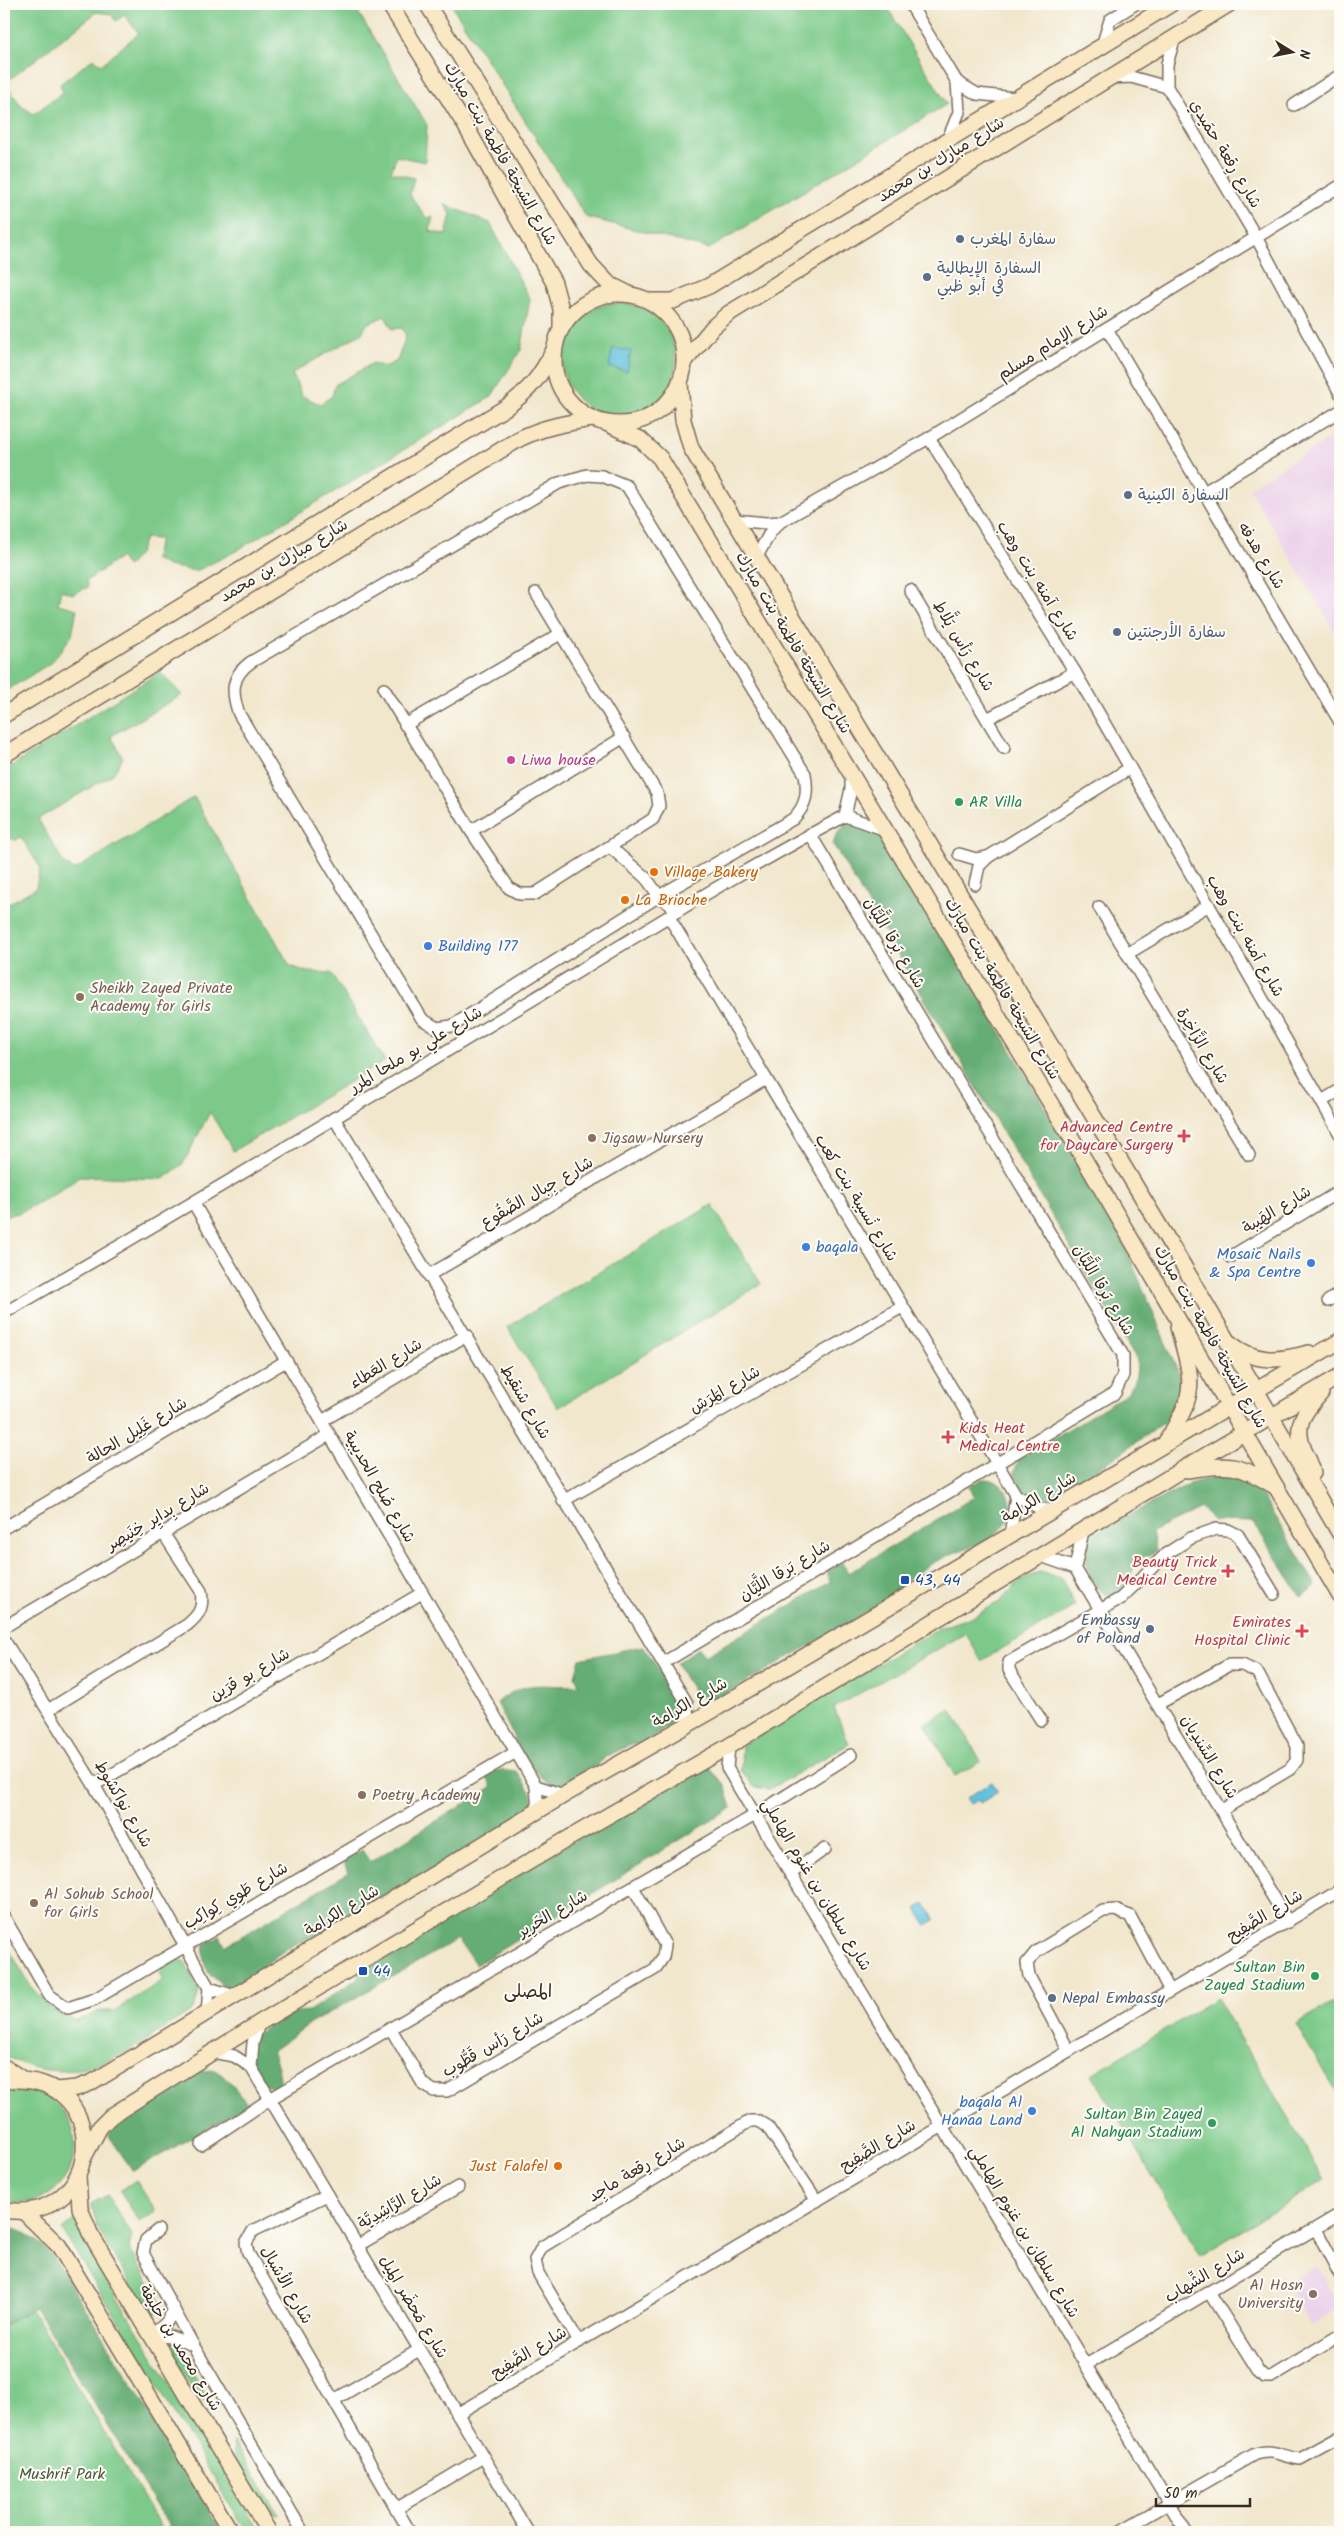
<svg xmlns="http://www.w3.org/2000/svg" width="1344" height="2536" font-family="Kalam,'Playpen Sans Arabic',sans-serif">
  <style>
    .built { fill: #ecd1ea }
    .green { fill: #7cc989; stroke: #5c7a54; fill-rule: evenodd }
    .forest { fill: #65ad75; stroke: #506c4a }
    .water { fill: #60c2de; stroke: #4e767e }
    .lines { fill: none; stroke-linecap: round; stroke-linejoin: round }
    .minor-casing { stroke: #7b6c5b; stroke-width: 14 }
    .secondary-casing { stroke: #7b6c5b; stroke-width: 18 }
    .minor { stroke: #fff; stroke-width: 11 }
    .secondary { stroke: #fae7c3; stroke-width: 15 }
    .service-dot { fill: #5c6f8a; stroke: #fdfcf7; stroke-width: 2 }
    .hotel-dot { fill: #d1479c; stroke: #fdfcf7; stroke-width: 2 }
    .leisure-dot { fill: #2e9e5b; stroke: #fdfcf7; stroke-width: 2 }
    .food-dot { fill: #e8710a; stroke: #fdfcf7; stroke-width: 2 }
    .shop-dot { fill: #3f7fe0; stroke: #fdfcf7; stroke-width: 2 }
    .education-dot { fill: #8d6e63; stroke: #fdfcf7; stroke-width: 2 }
    .health-dot { fill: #e0444e; stroke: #fdfcf7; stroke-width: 2 }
    .transit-dot { fill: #1a4fb4; stroke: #fdfcf7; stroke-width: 2 }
    .labels { text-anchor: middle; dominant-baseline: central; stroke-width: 4; stroke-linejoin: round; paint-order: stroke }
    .street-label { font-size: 16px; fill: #3b2a1e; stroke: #fdfcf7 }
    .service-label { font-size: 16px; fill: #4e5e75; stroke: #fdfcf7; text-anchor: start }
    .hotel-label { font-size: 16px; fill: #b23c85; stroke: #fdfcf7; text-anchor: start }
    .leisure-label { font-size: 16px; fill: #27864d; stroke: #fdfcf7; text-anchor: end }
    .food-label { font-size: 16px; fill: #c56008; stroke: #fdfcf7; text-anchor: start }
    .shop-label { font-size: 16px; fill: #366cbe; stroke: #fdfcf7; text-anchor: start }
    .education-label { font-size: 16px; fill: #785e54; stroke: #fdfcf7; text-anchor: start }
    .health-label { font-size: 16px; fill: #be3a42; stroke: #fdfcf7; text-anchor: end }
    .transit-label { font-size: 16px; fill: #164399; stroke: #fdfcf7; text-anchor: start }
    .park-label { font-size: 16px; fill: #4e5a3e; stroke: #fdfcf7 }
    .neighbourhood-label { font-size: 18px; fill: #3b2a1e; stroke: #fdfcf7 }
  </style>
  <rect width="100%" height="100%" fill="#fdfcf7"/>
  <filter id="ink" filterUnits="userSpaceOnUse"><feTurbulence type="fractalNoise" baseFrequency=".02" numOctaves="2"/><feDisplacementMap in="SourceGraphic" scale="10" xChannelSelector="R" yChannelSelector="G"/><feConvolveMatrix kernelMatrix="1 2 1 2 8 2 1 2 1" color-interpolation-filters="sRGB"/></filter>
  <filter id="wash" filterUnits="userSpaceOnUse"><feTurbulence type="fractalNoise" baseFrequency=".0096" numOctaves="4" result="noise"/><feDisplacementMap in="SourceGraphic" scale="20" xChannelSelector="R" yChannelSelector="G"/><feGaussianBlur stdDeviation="1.12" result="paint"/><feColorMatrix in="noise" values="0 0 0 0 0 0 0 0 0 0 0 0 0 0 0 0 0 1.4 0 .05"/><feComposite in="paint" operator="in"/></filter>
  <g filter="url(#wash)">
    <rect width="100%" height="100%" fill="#f1e7cd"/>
    <g class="built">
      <polygon points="1340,432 1340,640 1249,488"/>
      <polygon points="1317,2265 1340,2307 1311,2325 1287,2283"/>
    </g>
    <g class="green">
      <path d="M4,4H353L427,125L425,162L396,156L391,172L414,178L410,195L427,218L433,216L430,231L446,235L451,214L444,204L490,223L530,299L521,350L491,397L236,551L196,571L168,566L154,559L160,539L145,538L139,554L127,567L121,557L86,581L88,587L73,594L61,590L58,604L77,609L72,635L52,662L4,692ZM97,12L111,14L116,21L124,15L139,33L101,65L94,58L60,84L63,92L34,114L21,106L5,83ZM385,316L392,329L402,328L406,336L397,361L385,367L373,363L335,385L332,396L320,404L302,396L292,373L362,333L367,324Z"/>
      <polygon points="451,4 885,4 947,104 709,249 586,217"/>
      <circle cx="619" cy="360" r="57"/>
      <polygon points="160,672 182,695 111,736 123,758 113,774 38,819 65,865 75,870 194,797 290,966 307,972 331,973 385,1061 233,1151 210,1112 183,1164 163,1179 80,1176 53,1195 19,1213 4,1216 4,906 36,888 40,867 21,837 16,840 9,838 4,830 4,771"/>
      <polygon points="712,1205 761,1284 558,1408 507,1327"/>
      <polygon points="1039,1572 1061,1578 1075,1606 981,1661 966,1633 834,1708 849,1744 769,1789 754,1787 741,1770 742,1745 939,1628 974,1616 1001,1601 1018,1582"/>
      <polygon points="951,1709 981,1761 955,1776 925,1724"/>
      <path d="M4,1941L31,1987L54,2011L77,2021L100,2011H114L162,1981L160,1973L163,1966L178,1959L185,1962L199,1991L194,2009C145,2039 101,2080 40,2069C28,2067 15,2060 4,2056Z"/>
      <polygon points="1217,1998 1325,2180 1200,2256 1092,2074"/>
      <polygon points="1340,1998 1340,2099 1296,2024"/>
      <path d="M11,2088C109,2093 84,2219 4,2201V2090Z"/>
      <polygon points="136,2180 156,2212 140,2222 120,2191"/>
      <polygon points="107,2195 132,2235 129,2248 162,2304 161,2311 154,2315 148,2314 99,2231 91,2204"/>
      <polygon points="77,2217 84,2240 104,2276 260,2532 247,2532 62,2230"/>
      <polygon points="4,2296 33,2312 164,2532 4,2532"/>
      <polygon points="164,2340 175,2341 213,2408 198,2397"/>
      <path d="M233,2441L279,2515C262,2513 241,2475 236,2460C233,2455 234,2447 233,2441Z"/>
    </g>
    <g class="forest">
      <path d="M849,823L882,830L1122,1239L1180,1377L1179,1395L1173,1416L1069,1490L1044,1502L1021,1489L1014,1472L1019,1459L1125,1395C1136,1384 1137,1375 1137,1360L833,844L837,832Z"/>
      <path d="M1216,1476L1238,1477L1255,1484L1316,1585L1301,1597L1253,1522L1214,1521L1200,1508L1152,1532L1156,1551L1135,1562C1131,1580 1127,1587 1112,1598C1087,1587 1081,1557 1092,1534L1189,1484Z"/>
      <path d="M982,1479C993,1479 998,1481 1005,1490C1009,1495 1009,1498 1010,1504C1014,1537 970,1545 947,1556C928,1565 903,1578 893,1597L713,1701C692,1697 686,1680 677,1663L698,1648L705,1656L830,1582L826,1572L843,1562L848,1573L974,1497L969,1487Z"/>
      <path d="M643,1646C659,1670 677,1691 678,1720L643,1745L632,1744L607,1756L594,1768L590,1776L561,1789C527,1777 513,1733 497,1703C528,1676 545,1689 579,1685L575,1676L580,1659Z"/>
      <polygon points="710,1769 724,1783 732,1808 476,1965 458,1939 308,2025 272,2051 278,2067 281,2084 272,2087 259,2084 246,2063 244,2052 250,2039 287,2013 309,2011 357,1979 368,1960 696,1771"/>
      <path d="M498,1770L517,1772L531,1793L534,1811L326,1935C285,1937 263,1976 225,1987C209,1975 201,1967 204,1946L220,1936L225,1946L348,1873L344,1861L362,1850L370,1862L492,1787L486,1776Z"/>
      <polygon points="215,2070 229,2080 248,2105 133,2171 109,2136 111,2127 201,2071"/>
      <path d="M4,2226C33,2234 42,2243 60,2267L222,2532H173L35,2307L4,2325Z"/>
    </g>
    <g class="water">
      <polygon points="613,348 631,351 627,371 609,367"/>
      <polygon points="992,1782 998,1792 980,1803 978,1800 970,1804 966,1798"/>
      <polygon points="925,1903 935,1920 926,1925 916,1909"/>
    </g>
  </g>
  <g filter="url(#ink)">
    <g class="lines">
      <g class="minor-casing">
        <g id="minor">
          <polyline points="910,4 957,82 959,112 948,139"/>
          <polyline points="1175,36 1167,64 1167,87 1256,237 1340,393"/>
          <polyline points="1102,46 1110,20 1135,4"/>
          <polyline points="1110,78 1131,77 1167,87"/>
          <polyline points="957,82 977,94 1015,98"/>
          <polyline points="1294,105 1340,75"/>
          <polyline points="1107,329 1340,722"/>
          <polyline points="929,438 1075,672 1340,1134"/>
          <path d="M587,475L602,476L627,486L805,774C808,792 807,805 793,819L659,896L452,1026L437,1028L422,1019L239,714C231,692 231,676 251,662L559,483Z"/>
          <polyline points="1204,492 1340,411"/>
          <polyline points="734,520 766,523 780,522"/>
          <polyline points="756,558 771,531 780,522 929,438 1340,186"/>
          <polyline points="910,590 1004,748"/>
          <polyline points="384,689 471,831 509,888 520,894 535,894 653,819 659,806 657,793 536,593"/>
          <polyline points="987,719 1075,672"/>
          <polyline points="405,725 560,634"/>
          <polyline points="845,816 851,789 851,774"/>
          <polyline points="471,831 624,737"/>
          <polyline points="610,847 646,878 659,896 678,911"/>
          <polyline points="959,854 976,859 988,857"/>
          <polyline points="975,884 979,866 988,857 1130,768"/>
          <polyline points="1099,907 1249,1155"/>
          <polyline points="669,917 1016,1495 1039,1508 1052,1511"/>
          <polyline points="1127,954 1209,905"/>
          <polyline points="1322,1101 1340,1090"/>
          <polyline points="334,1118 687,1703 688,1725"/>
          <polyline points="194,1204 536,1786 538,1812"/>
          <polyline points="1230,1257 1340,1191"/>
          <polyline points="429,1275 766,1079"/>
          <polyline points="1328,1301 1340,1293"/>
          <path d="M4,1313C181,1211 356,1105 532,1000C635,937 738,872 845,816L886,830"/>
          <polyline points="322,1421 467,1335"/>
          <polyline points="563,1501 902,1307"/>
          <polyline points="4,1528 286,1361"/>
          <polyline points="1010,1536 1016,1495"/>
          <polyline points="1041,1556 1075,1568 1288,1922"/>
          <polyline points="1075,1568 1083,1531"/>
          <polyline points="4,1627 329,1435"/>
          <polyline points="4,1640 94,1785 209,1988 207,2013"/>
          <polyline points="663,1663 1115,1393 1123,1375 1123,1355 810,834"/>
          <polyline points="1158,1704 1229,1665 1242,1665 1257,1672 1297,1746 1297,1760 1290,1769 1222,1810"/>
          <path d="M48,1710L187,1625C199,1615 204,1608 201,1591L163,1533"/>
          <polyline points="1041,1720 1009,1670 1009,1662 1121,1598 1166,1554 1191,1538 1216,1529 1228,1530 1238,1535 1274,1594"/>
          <polyline points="729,1746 727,1768 1186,2532"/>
          <polyline points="94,1785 422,1593"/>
          <polyline points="536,1786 564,1795"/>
          <polyline points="790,1874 825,1849"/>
          <polyline points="4,1917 49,1995 68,2008 95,1999 516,1752"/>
          <polyline points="209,1988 235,1996"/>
          <polyline points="391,2029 423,2084 434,2091 447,2091 655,1969 663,1957 665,1945 633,1887"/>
          <polyline points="1069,2051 1029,1976 1027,1963 1036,1952 1103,1911 1115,1910 1130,1916 1170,1991"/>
          <polyline points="212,2052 234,2056 251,2067 528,2532"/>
          <polyline points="251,2067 253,2043 259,2023"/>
          <polyline points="201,2145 270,2099 755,1815 851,1755"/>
          <polyline points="327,2195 253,2231 246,2243 248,2253 410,2532"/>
          <polyline points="1316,2229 1340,2275"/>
          <polyline points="158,2230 146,2240 143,2253 193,2345 303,2532"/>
          <polyline points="357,2246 458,2187"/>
          <polyline points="1209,2292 1259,2372 1265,2377 1271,2377 1340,2335"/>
          <polyline points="152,2335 171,2337 193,2345"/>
          <polyline points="152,2335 166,2323 174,2310"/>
          <polyline points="579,2342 538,2273 535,2260 542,2247 750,2121 759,2121 767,2126 817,2201"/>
          <polyline points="1086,2365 1340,2214"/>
          <polyline points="334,2400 419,2350"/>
          <polyline points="457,2414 1340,1890"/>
          <polyline points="396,2509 483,2457"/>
          <path d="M1119,2532L1255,2454C1275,2448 1281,2457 1300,2459L1340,2437"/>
        </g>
      </g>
      <g class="secondary-casing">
        <g id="secondary">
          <polyline points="389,4 465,125 554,283 561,309 561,329"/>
          <polyline points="427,4 591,265 609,284 627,293"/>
          <circle cx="619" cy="359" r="65"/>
          <polyline points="650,301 673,301 709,286 1171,4"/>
          <polyline points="685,361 713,327 728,314 1229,4"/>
          <polyline points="680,383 683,420 691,448 1180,1260 1340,1534"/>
          <polyline points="608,424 640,439 660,458 1077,1147 1340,1596"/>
          <path d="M4,715L505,408C530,390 540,377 554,350"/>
          <path d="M4,755L519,439C543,427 566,423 592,419"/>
          <path d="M1230,1343C1255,1364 1280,1361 1309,1353"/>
          <path d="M1166,1442C1197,1391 1194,1384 1178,1327"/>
          <path d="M1187,1470C1230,1463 1239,1464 1276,1487"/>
          <path d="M1313,1473C1312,1465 1307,1457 1304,1450C1293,1425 1304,1412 1321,1393"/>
          <polyline points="4,2067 21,2078"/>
          <path d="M4,2081C114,2067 108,2226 4,2210"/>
          <polyline points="56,2090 77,2088 93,2082 564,1795 710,1712 1340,1341"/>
          <polyline points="84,2157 100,2127 111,2116 259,2023 564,1841 729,1746 1178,1472 1340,1376"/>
          <polyline points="78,2176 80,2208 90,2233 269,2532"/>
          <polyline points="24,2212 59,2246 231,2532"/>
        </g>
      </g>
      <use href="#minor" class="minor"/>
      <use href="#secondary" class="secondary"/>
    </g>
  </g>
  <g class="service-dot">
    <circle cx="960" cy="239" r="5"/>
    <circle cx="927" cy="277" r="5"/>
    <circle cx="1128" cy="495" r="5"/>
    <circle cx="1117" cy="632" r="5"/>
    <circle cx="1150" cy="1629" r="5"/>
    <circle cx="1052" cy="1998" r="5"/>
  </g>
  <circle class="hotel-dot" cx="511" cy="760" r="5"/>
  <g class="leisure-dot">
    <circle cx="959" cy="802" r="5"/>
    <circle cx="1315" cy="1976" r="5"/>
    <circle cx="1212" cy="2123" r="5"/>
  </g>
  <g class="food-dot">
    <circle cx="654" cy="872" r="5"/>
    <circle cx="625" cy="900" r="5"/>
    <circle cx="558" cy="2166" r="5"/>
  </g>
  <g class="shop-dot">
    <circle cx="428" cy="946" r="5"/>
    <circle cx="806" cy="1247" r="5"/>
    <circle cx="1311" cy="1263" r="5"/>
    <circle cx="1032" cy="2111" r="5"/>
  </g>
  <g class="education-dot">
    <circle cx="80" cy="997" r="5"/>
    <circle cx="592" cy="1138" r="5"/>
    <circle cx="362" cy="1795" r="5"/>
    <circle cx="34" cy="1903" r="5"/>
    <circle cx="1313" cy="2294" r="5"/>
  </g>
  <g class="health-dot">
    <path d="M1181.5 1128.5h5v5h5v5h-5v5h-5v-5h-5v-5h5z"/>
    <path d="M945.5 1429.5h5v5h5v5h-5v5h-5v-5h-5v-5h5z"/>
    <path d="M1225.5 1563.5h5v5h5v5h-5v5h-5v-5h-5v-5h5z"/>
    <path d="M1299.5 1623.5h5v5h5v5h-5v5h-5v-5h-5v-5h5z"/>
  </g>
  <g class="transit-dot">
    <rect x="900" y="1575" width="10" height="10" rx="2.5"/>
    <rect x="358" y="1966" width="10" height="10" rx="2.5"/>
  </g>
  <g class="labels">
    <g class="street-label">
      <text transform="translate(500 154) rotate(60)">شارع الشيخة فاطمة بنت مبارك</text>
      <text transform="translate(1225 154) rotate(59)">شارع رِقعة حمَيدي</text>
      <text transform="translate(941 160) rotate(-32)">شارع مبارك بن محمد</text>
      <text transform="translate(1053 343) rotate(-32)">شارع الإمام مسلم</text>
      <text transform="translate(1261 556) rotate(59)">شارع هدفه</text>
      <text transform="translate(284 561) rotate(-31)">شارع مبارك بن محمد</text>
      <text transform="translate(1037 581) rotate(58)">شارع آمنه بنت وهب</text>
      <text transform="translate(793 643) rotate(59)">شارع الشيخة فاطمة بنت مبارك</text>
      <text transform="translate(963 646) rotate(59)">شارع رَأس يَلَّاط</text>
      <text transform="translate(1245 936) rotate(60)">شارع آمنه بنت وهب</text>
      <text transform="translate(894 943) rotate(59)">شارع بَرقا اللَّيَّان</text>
      <text transform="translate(1002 989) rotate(59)">شارع الشيخة فاطمة بنت مبارك</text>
      <text transform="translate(1202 1046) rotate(59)">شارع الزَّاخِرة</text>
      <text transform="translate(416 1050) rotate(-31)">شارع علي بو ملحا المرر</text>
      <text transform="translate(537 1193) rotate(-30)">شارع جِبال الصَّقُوع</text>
      <text transform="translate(856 1198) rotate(59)">شارع نُسيبة بنت كعب</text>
      <text transform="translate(1277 1210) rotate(-31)">شارع الهَيبة</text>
      <text transform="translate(1103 1290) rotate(59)">شارع بَرقا اللَّيَّان</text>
      <text transform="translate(1210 1337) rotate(60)">شارع الشيخة فاطمة بنت مبارك</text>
      <text transform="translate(386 1364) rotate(-31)">شارع العَطاء</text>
      <text transform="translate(725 1390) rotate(-30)">شارع المَرَش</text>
      <text transform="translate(525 1402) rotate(60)">شارع شنقيط</text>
      <text transform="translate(137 1431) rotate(-31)">شارع غَلِيل الحالة</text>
      <text transform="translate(379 1487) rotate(60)">شارع صُلح الحديبية</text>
      <text transform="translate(1039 1498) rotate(-31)">شارع الكرامة</text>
      <text transform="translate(158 1517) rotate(-31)">شارع بِدايِر خِنَيصِر</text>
      <text transform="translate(785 1571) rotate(-31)">شارع بَرقا اللَّيَّان</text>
      <text transform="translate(250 1675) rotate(-30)">شارع بو قرَين</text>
      <text transform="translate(690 1703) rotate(-30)">شارع الكرامة</text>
      <text transform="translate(1209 1757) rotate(59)">شارع السِّندِيان</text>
      <text transform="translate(123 1804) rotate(60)">شارع نواكشوط</text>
      <text transform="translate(816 1885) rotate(59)">شارع سلطان بن غنوم الهاملي</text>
      <text transform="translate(236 1896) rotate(-30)">شارع طَوِي كِواكِب</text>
      <text transform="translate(342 1911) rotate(-31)">شارع الكرامة</text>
      <text transform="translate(553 1914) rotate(-30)">شارع الحَرِير</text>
      <text transform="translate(1265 1916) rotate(-31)">شارع الصَّفِيح</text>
      <text transform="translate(493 2045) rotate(-30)">شارع رَأس قَطُّوب</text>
      <text transform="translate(878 2146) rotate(-31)">شارع الصَّفِيح</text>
      <text transform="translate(637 2170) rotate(-31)">شارع رِقعة ماجِد</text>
      <text transform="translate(400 2202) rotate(-30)">شارع الرَّاشِدِيَّة</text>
      <text transform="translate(1024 2232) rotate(59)">شارع سلطان بن غنوم الهاملي</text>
      <text transform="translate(1205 2276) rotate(-31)">شارع الشِّهاب</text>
      <text transform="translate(286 2285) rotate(60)">شارع الأشبال</text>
      <text transform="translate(413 2307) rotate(59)">شارع مَحضَر المِيل</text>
      <text transform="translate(180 2348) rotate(59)">شارع محمد بن خليفة</text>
      <text transform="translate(529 2353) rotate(-31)">شارع الصَّفِيح</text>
    </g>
    <g class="service-label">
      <text x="970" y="239">سفارة المغرب</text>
      <text x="937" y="268">السفارة الإيطالية<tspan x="937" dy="18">في أبو ظبي</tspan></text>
      <text x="1138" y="495">السفارة الكينية</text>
      <text x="1127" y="632">سفارة الأرجنتين</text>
      <text x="1140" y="1620" text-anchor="end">Embassy<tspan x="1140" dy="18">of Poland</tspan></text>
      <text x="1062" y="1998">Nepal Embassy</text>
    </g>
    <g class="hotel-label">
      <text x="521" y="760">Liwa house</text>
    </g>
    <g class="leisure-label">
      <text x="969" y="802" text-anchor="start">AR Villa</text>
      <text x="1305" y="1967">Sultan Bin<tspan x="1305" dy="18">Zayed Stadium</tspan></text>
      <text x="1202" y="2114">Sultan Bin Zayed<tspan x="1202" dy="18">Al Nahyan Stadium</tspan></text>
    </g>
    <g class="food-label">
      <text x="664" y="872">Village Bakery</text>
      <text x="635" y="900">La Brioche</text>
      <text x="548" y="2166" text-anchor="end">Just Falafel</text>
    </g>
    <g class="shop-label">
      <text x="438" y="946">Building 177</text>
      <text x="816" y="1247">baqala</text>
      <text x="1301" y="1254" text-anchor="end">Mosaic Nails<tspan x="1301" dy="18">&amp; Spa Centre</tspan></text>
      <text x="1022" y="2102" text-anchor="end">baqala Al<tspan x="1022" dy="18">Hanaa Land</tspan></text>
    </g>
    <g class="education-label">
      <text x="90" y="988">Sheikh Zayed Private<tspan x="90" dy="18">Academy for Girls</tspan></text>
      <text x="602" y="1138">Jigsaw Nursery</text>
      <text x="372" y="1795">Poetry Academy</text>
      <text x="44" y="1894">Al Sohub School<tspan x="44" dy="18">for Girls</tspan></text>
      <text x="1303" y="2285" text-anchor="end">Al Hosn<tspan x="1303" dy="18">University</tspan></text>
    </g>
    <g class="health-label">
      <text x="1173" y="1127">Advanced Centre<tspan x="1173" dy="18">for Daycare Surgery</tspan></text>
      <text x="959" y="1428" text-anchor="start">Kids Heat<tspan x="959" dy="18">Medical Centre</tspan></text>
      <text x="1217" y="1562">Beauty Trick<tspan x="1217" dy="18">Medical Centre</tspan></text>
      <text x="1291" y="1622">Emirates<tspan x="1291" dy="18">Hospital Clinic</tspan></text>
    </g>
    <g class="transit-label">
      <text x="915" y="1580">43, 44</text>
      <text x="373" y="1971">44</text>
    </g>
    <g class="park-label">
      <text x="62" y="2474">Mushrif Park</text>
    </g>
    <g class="neighbourhood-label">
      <text x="528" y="1992">المصلى</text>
    </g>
  </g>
  <rect width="1344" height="2536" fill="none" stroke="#fdfcf7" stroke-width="20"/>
  <g transform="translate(1292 52) rotate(100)" stroke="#fdfcf7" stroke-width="4" paint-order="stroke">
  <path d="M0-4L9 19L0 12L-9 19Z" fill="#3b2a1e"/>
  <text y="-8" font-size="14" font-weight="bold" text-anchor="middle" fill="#3b2a1e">N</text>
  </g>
  <path d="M1156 2498v8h94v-8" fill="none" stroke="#3b2a1e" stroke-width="2.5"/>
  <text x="1164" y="2498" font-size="15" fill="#3b2a1e" stroke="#fdfcf7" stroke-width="4" paint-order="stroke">50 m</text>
</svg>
